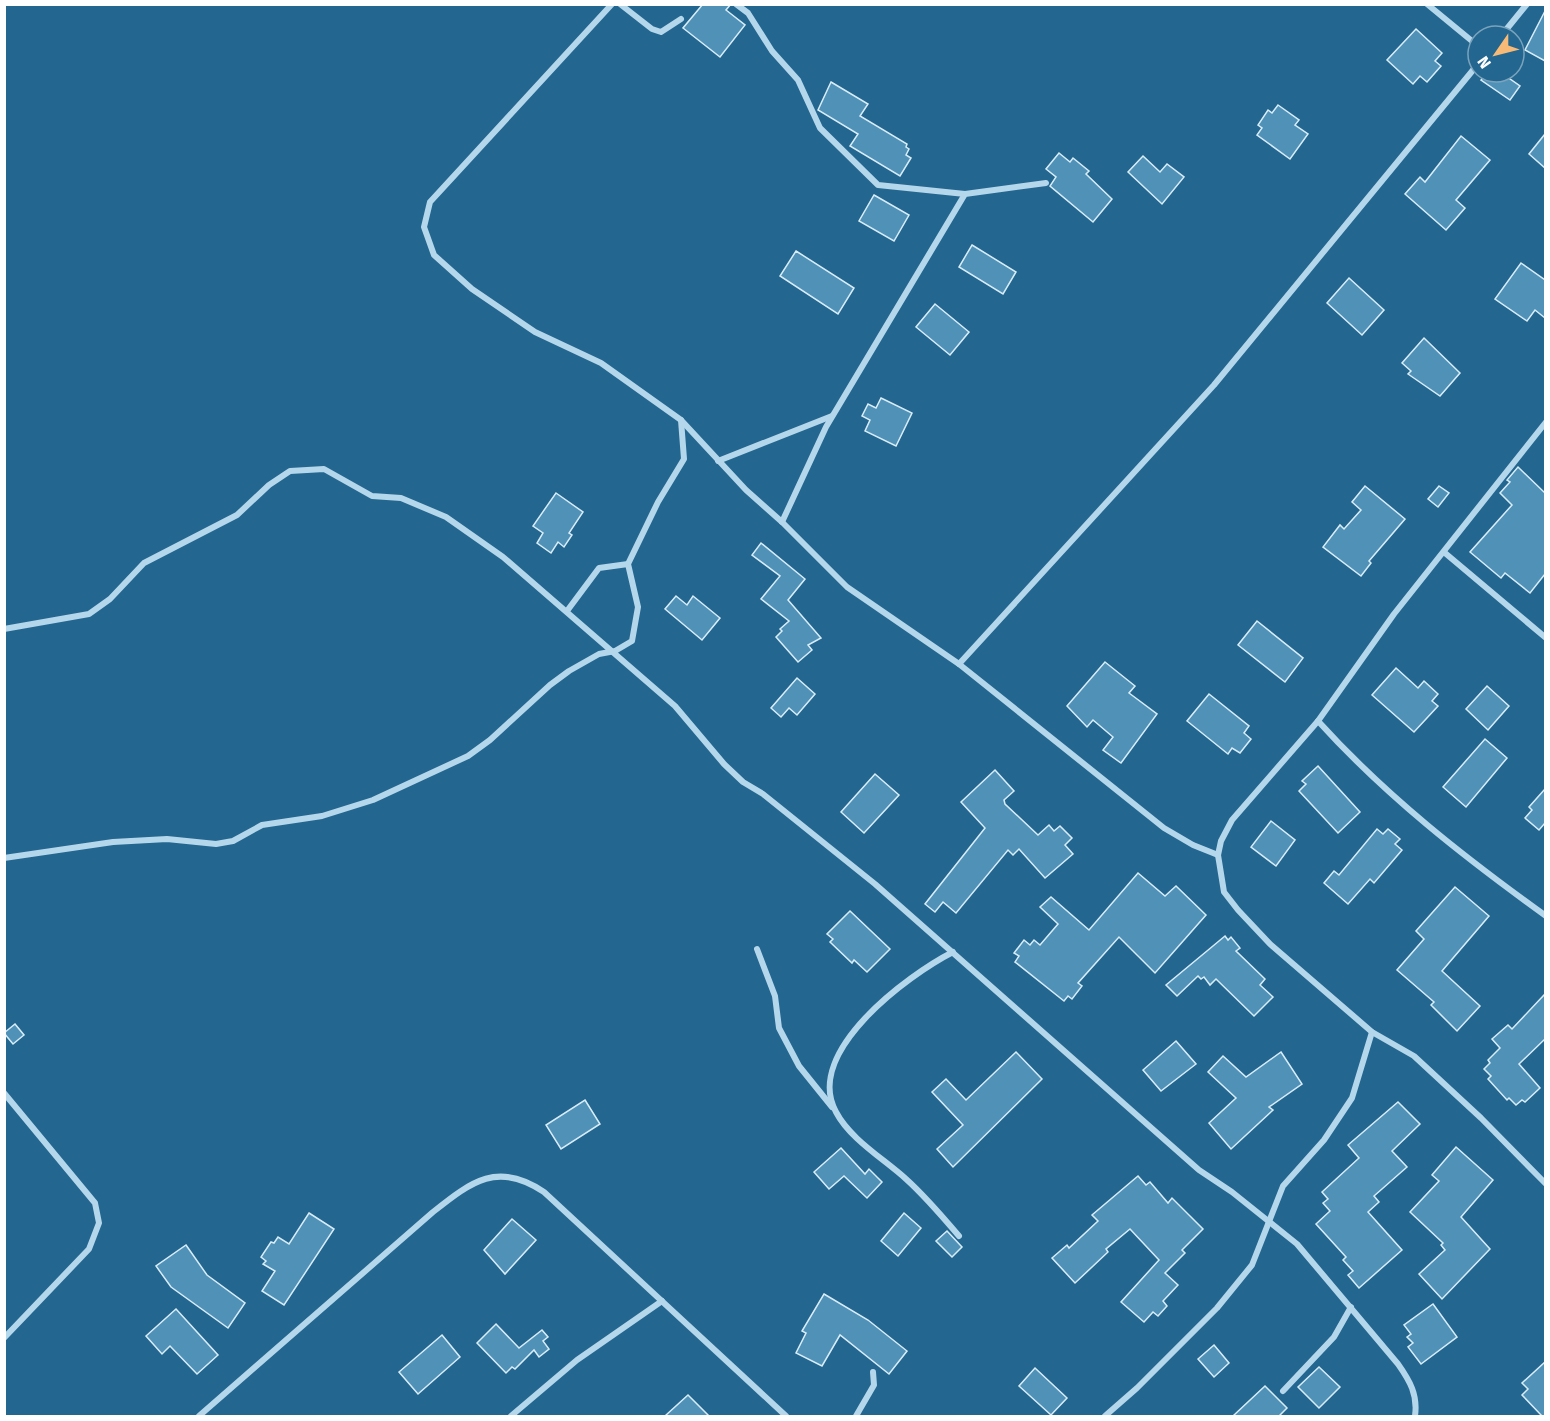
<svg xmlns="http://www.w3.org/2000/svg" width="1550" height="1421" font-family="'Fira Sans',sans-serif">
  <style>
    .building { fill: #5091b8; stroke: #d9edf9; stroke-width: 1.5 }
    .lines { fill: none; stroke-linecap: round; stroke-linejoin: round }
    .street { stroke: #b4d7ec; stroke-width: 6 }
  </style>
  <rect width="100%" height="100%" fill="#236690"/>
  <g class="building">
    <polygon points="703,4 731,4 726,10 745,25 720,57 683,28"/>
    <polygon points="1545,11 1545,61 1525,50"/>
    <polygon points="1416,29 1442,53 1435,61 1441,66 1427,82 1420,76 1413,84 1387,60"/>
    <polygon points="1487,72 1500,72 1520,86 1510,100 1481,80"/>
    <polygon points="831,82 868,104 860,116 907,144 906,147 909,149 906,155 911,158 900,176 850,146 858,134 818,110"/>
    <polygon points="1278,105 1299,120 1295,125 1308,134 1290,159 1257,135 1262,128 1258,125 1268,110 1272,113"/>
    <polygon points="1545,134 1545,168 1529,154"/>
    <polygon points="1461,136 1490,160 1456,200 1465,208 1446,230 1405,194 1420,177 1425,182"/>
    <polygon points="1059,153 1070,162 1073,158 1089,171 1086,174 1112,199 1093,222 1050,186 1056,177 1046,169"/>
    <polygon points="1143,156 1160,172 1167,164 1184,177 1162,204 1128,172"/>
    <polygon points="874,195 909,215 894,241 859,221"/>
    <polygon points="972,245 1016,272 1003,294 959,267"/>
    <polygon points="796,251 854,288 838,314 780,276"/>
    <polygon points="1521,263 1545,280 1545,318 1535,310 1527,321 1495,299"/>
    <polygon points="1349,278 1384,310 1362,335 1327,303"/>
    <polygon points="935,304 969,332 950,355 916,327"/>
    <polygon points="1424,338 1460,373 1440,396 1408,374 1411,371 1402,363"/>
    <polygon points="881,398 912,413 896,446 865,431 870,420 862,416 868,404 876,408"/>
    <polygon points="1518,467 1545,493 1545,574 1530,593 1505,573 1501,578 1470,552 1512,505 1500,493 1510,482 1507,480"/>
    <polygon points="1365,486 1405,519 1369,561 1371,563 1361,576 1323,547 1340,525 1344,529 1361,510 1352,502"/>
    <polygon points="1439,486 1449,493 1438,507 1428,499"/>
    <polygon points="556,493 583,512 569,533 572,535 564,547 558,542 551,553 537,543 543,533 533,526"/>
    <polygon points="761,543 805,579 788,600 821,638 808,645 812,650 798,662 776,637 782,631 780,629 789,621 761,599 780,576 752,555"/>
    <polygon points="676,596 687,605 693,596 720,618 702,640 665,609"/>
    <polygon points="1257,621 1303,658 1285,682 1238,645"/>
    <polygon points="1105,662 1135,686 1129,693 1157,714 1121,763 1103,750 1113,737 1093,720 1087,727 1067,706"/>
    <polygon points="1396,668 1418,688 1424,681 1438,694 1432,701 1438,706 1414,732 1372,695"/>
    <polygon points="797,678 815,694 797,715 789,708 781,717 771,708"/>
    <polygon points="1487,686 1509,706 1488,730 1466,709"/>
    <polygon points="1209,694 1249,726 1244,733 1251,739 1240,753 1232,748 1228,754 1187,721"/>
    <polygon points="1485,739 1507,758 1466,807 1443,787"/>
    <polygon points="1318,766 1360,812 1338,833 1299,791 1306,784 1302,781"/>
    <polygon points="995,770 1014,791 1004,800 1005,804 1038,835 1049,825 1054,831 1060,826 1072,838 1065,845 1073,854 1045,878 1019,849 1013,855 1008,850 956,913 943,902 935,912 925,904 985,828 961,802"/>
    <polygon points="875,774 899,795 864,833 841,812"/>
    <polygon points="1545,789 1545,823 1539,830 1525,818 1532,810 1529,807"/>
    <polygon points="1271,821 1295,840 1276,866 1251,847"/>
    <polygon points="1377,829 1383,834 1388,829 1400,839 1395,844 1402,850 1374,883 1370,879 1348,904 1324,883 1334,871 1339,875"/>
    <polygon points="1138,873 1165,896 1176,886 1206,915 1155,973 1119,937 1078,983 1082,986 1072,999 1068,996 1064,1001 1015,962 1019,956 1014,953 1024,940 1030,945 1034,940 1040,945 1058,924 1040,907 1051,897 1089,930"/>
    <polygon points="1455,887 1489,916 1442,971 1480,1006 1457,1031 1431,1005 1434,1002 1397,970 1424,939 1416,931"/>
    <polygon points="850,911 890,949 867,972 854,960 852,963 830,942 833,939 827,934"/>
    <polygon points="1225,936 1228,940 1231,937 1240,948 1236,951 1265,979 1260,985 1273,997 1254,1016 1216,979 1210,985 1204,977 1201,979 1198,976 1177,996 1166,985"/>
    <polygon points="1545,994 1545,1039 1519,1064 1540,1088 1525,1102 1522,1100 1516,1105 1509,1098 1507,1100 1488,1079 1491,1076 1484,1069 1490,1063 1488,1060 1500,1048 1492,1039 1508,1025 1512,1029"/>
    <polygon points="15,1024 24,1035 13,1044 4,1033"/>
    <polygon points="1176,1041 1196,1064 1161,1091 1143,1070"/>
    <polygon points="1016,1052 1042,1079 953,1167 937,1149 963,1125 932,1092 946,1079 966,1100"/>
    <polygon points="1281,1052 1302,1084 1269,1107 1273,1110 1231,1149 1209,1123 1236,1098 1208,1072 1223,1056 1246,1077"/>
    <polygon points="585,1100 600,1124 561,1149 546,1125"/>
    <polygon points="1398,1102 1420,1124 1392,1151 1407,1167 1374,1196 1379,1202 1368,1212 1402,1250 1359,1288 1348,1275 1353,1271 1343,1260 1346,1257 1316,1224 1330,1211 1323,1203 1328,1199 1322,1192 1359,1158 1348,1145"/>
    <polygon points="1456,1147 1493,1180 1461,1217 1490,1249 1442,1299 1419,1274 1445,1250 1441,1245 1443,1243 1410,1212 1439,1181 1432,1175"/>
    <polygon points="841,1148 865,1174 869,1169 882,1182 867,1198 844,1176 829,1189 814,1172"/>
    <polygon points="1138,1176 1146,1185 1150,1182 1168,1203 1172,1198 1203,1229 1182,1250 1185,1253 1165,1273 1178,1285 1163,1301 1167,1306 1158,1316 1153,1312 1144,1322 1121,1302 1159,1260 1130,1229 1106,1249 1108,1252 1075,1283 1052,1258 1067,1245 1069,1248 1098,1221 1092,1215"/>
    <polygon points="309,1213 334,1229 284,1305 262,1291 275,1271 263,1264 266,1261 261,1257 271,1242 274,1243 278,1237 289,1244"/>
    <polygon points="904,1213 921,1228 898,1256 881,1241"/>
    <polygon points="512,1219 536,1240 505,1274 484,1250"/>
    <polygon points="947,1231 962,1247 952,1257 936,1241"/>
    <polygon points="186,1245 207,1275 245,1303 228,1328 171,1287 156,1266"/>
    <polygon points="824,1294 868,1320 907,1351 889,1374 840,1335 822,1366 796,1353 806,1333 802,1331"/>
    <polygon points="1433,1304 1457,1337 1421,1364 1408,1347 1413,1343 1407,1337 1411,1334 1404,1325"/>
    <polygon points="176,1309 218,1355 197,1374 170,1346 162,1354 146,1336"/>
    <polygon points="496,1324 519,1348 542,1330 548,1337 543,1341 549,1349 539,1357 534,1350 515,1369 512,1367 506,1373 477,1343"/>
    <polygon points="442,1335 460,1357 418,1394 399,1372"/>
    <polygon points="1214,1345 1229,1363 1214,1377 1198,1359"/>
    <polygon points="1545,1362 1545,1416 1542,1416 1522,1395 1528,1389 1522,1383"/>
    <polygon points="1319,1367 1340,1387 1319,1408 1298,1387"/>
    <polygon points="1035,1368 1067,1398 1051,1415 1019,1386"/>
    <polygon points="1265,1386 1287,1408 1279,1416 1233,1416"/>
    <polygon points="688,1395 709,1416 665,1416"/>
  </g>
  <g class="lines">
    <g class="street">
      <polyline points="612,4 430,202 424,227 434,255 472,289 535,332 601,363 681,420 746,490 782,522 847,587 959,664 1164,828 1193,845 1218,855"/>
      <polyline points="620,4 652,29 661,32 681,19"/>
      <polyline points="736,4 748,13 772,51 798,80 820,128 878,185 965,194"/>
      <polyline points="1427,4 1478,46"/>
      <polyline points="1501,36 1527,4"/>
      <polyline points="1546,422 1394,614 1318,721 1232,820 1221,841 1218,855 1224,892 1238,910 1270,944 1372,1032 1414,1056 1481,1118 1546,1184"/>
      <polyline points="718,461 832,416"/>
      <polyline points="782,522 826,427 965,194 1046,183"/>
      <polyline points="1445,553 1546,638"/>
      <polyline points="567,611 599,568 628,564"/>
      <path d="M4,629L89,614L110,599L144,563L237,515L269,485L290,471L324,469L372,496L401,498L446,517L503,557L675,706L724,764L743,782L763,794L875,884L1199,1170L1232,1192L1297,1244L1398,1364C1410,1381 1418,1395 1415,1416"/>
      <polyline points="959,664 1214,385 1478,64"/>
      <path d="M1318,721C1386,796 1464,857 1546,916"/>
      <polyline points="4,858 113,842 167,839 216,844 233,841 262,825 322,816 373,800 468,756 490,740 550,685 569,671 599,654 615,651 632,641 638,607 628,564 658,502 684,459 681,420"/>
      <polyline points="757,949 775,996 779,1028 799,1066 832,1107"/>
      <path d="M953,952C908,975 803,1052 836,1112C850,1139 884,1159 906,1179C925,1196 942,1216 959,1236"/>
      <polyline points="4,1093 95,1203 99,1223 89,1249 4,1338"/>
      <polyline points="1283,1391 1334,1337 1351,1307"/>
      <path d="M199,1416L433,1212C472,1181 498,1161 544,1192L786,1416"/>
      <polyline points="511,1416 577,1360 662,1301"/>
      <polyline points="856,1416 874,1385 873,1372"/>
      <polyline points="1105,1416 1137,1388 1217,1308 1252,1265 1283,1186 1324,1140 1352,1098 1372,1032"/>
    </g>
  </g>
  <rect width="1550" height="1421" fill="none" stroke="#ffffff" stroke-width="12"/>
  <g transform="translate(1496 54) rotate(235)"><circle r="28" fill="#236690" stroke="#7ba3bc" stroke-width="1.5"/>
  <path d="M0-4.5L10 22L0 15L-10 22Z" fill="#f7bb77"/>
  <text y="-9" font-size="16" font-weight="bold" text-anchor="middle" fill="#ffffff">N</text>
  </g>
</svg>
